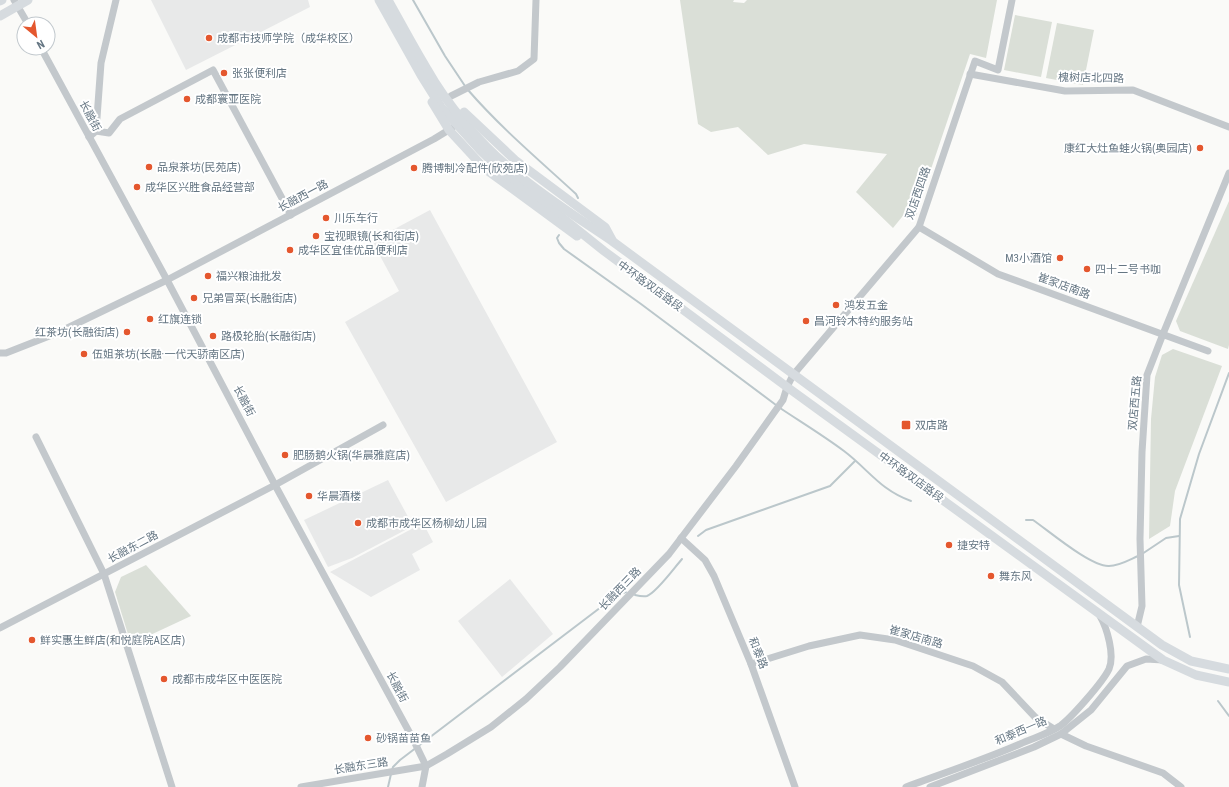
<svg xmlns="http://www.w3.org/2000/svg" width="1229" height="787" font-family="'Roboto Condensed','Noto Sans SC',sans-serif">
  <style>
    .built { fill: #e8e9e9 }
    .green { fill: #dadfd7 }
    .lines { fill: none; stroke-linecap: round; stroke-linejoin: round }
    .stream { stroke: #bbc7cb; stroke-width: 2 }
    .minor { stroke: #c3c8cc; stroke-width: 7 }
    .major { stroke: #d6dbdf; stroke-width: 9 }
    .poi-dot { fill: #e4572e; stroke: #fff; stroke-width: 1.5 }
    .labels { text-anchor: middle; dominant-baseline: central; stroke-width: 4; stroke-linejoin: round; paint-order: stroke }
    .poi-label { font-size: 11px; fill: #657683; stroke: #fff; text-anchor: start }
    .street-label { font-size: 11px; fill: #657683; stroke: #fff }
  </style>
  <rect width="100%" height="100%" fill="#fafaf8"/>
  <g class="built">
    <polygon points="151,0 308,0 310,7 186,70"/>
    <polygon points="430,210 557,442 446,502 345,322 399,291 372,241"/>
    <polygon points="388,480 413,526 352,558 328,567 304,520"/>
    <polygon points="423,523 433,542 412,554 420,570 371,597 330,572"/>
    <polygon points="510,579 553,634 502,677 458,621"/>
  </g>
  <g class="green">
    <polygon points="680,0 734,0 733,2 744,3 747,0 997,0 986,58 970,54 930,172 916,217 906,212 893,228 856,192 887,154 804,144 768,155 738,127 711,132 698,124"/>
    <polygon points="1015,15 1052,22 1041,77 1004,70"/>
    <polygon points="1057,23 1094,30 1083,85 1046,78"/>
    <polygon points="1229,201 1229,345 1228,349 1180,331 1176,321"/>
    <polygon points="1173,349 1222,366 1175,491 1170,526 1149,539 1151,419 1155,377 1162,355"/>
    <polygon points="146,565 191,616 131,644 115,592 121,577"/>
  </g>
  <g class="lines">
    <g class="stream">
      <polyline points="413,0 445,56 465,86"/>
      <path d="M468,90C501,128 539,160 576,194L578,198"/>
      <polyline points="559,235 557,238 559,243 564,249 641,304 776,405"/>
      <path d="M780,408C801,422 824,436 844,451C868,469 880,490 911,501"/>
      <path d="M1026,520H1033C1049,531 1091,567 1109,566C1119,566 1129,560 1138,556"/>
      <polyline points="698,536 706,530 830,486 855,461"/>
      <polyline points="1142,554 1166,538 1179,536"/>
      <path d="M635,595C639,596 643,597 647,596C657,592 674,568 682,559"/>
      <polyline points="1190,637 1179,585 1180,519 1199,454 1229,373"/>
      <polyline points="1218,701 1229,716"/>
      <polyline points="392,770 393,767 400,760 609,601 617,595 626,592"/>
      <polyline points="388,787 391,774"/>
    </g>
    <g class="minor">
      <polyline points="14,0 28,24"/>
      <polyline points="41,48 167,280 275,485 413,739 426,766"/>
      <polyline points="970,74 1065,91 1133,90 1229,127"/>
      <polyline points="451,96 479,82 518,71 534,59 536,0"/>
      <polyline points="96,131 109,133 120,119 213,70 291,215"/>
      <polyline points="89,137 96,131 101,63 116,0"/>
      <polyline points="919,227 998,274 1208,351"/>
      <polyline points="0,353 6,353 57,333 167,280 434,139 452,128"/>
      <polyline points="36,437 104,574 172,787"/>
      <polyline points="681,538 705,560 714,576 751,664 795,787"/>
      <polyline points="1137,627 1142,606 1140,539 1142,452 1147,375 1163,334 1229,173"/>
      <polyline points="0,628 275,485 383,425"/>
      <polyline points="751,664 809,646 860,635 895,640 973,666 1002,682 1035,717 1054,729"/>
      <polyline points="1061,734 1086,746 1163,773 1181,787"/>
      <polyline points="301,787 426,766 447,754 491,727 526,699 560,667 669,554 736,466 783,400 787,387 793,375 919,227 975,61 998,70 1012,0"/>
      <polyline points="422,787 426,766"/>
      <path d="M906,787C944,773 983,760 1020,744C1033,738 1048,734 1060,726C1071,718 1103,682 1109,669C1115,655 1107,628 1100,616"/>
      <polyline points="930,787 1034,747 1061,734 1091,710 1127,666 1146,659 1163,660"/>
    </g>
    <g class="major">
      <polyline points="379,0 421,75 441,107 480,150 506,175 559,215 604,251 787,387 1163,660 1196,675 1229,682"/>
      <path d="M388,0C401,23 413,46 427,69C446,103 480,144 511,169C543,196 578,218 612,241L1162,645L1191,661L1229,669"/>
      <polyline points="0,1 2,0"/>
      <polyline points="0,16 28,0"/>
      <polyline points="432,102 449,130 484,168 577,236"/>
      <polyline points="464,112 515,160 605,227 612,240"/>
    </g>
  </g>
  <g class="poi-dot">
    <circle cx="209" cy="38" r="4"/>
    <circle cx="224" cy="73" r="4"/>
    <circle cx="187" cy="99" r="4"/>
    <circle cx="1200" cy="148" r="4"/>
    <circle cx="149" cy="167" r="4"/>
    <circle cx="414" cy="168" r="4"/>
    <circle cx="137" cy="187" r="4"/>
    <circle cx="326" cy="218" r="4"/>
    <circle cx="316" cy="236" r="4"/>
    <circle cx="290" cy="250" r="4"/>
    <circle cx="1060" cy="258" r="4"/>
    <circle cx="1087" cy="269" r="4"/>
    <circle cx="208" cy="276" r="4"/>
    <circle cx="194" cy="298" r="4"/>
    <circle cx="836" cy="305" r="4"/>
    <circle cx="150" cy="319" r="4"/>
    <circle cx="806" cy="321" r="4"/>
    <circle cx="127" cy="332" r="4"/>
    <circle cx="213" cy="336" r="4"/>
    <circle cx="84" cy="354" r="4"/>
    <rect x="901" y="420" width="10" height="10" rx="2"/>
    <circle cx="285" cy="455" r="4"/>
    <circle cx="309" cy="496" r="4"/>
    <circle cx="358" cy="523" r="4"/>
    <circle cx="949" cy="545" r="4"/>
    <circle cx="991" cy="576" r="4"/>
    <circle cx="32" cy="640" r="4"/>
    <circle cx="164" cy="679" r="4"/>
    <circle cx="368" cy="738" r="4"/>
  </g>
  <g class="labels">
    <g class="poi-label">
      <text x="217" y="38">成都市技师学院（成华校区）</text>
      <text x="232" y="73">张张便利店</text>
      <text x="195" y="99">成都寰亚医院</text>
      <text x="1192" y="148" text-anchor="end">康红大灶鱼蛙火锅(奥园店)</text>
      <text x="157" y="167">品泉茶坊(民苑店)</text>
      <text x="422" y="168">腾博制冷配件(欣苑店)</text>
      <text x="145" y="187">成华区兴胜食品经营部</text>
      <text x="334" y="218">川乐车行</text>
      <text x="324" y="236">宝视眼镜(长和街店)</text>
      <text x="298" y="250">成华区宜佳优品便利店</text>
      <text x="1052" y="258" text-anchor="end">M3小酒馆</text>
      <text x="1095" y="269">四十二号书咖</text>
      <text x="216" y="276">福兴粮油批发</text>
      <text x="202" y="298">兄弟冒菜(长融街店)</text>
      <text x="844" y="305">鸿发五金</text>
      <text x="158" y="319">红旗连锁</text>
      <text x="814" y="321">昌河铃木特约服务站</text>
      <text x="119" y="332" text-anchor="end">红茶坊(长融街店)</text>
      <text x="221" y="336">路极轮胎(长融街店)</text>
      <text x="92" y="354">伍姐茶坊(长融·一代天骄南区店)</text>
      <text x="915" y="425">双店路</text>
      <text x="293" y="455">肥肠鹅火锅(华晨雅庭店)</text>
      <text x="317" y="496">华晨酒楼</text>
      <text x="366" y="523">成都市成华区杨柳幼儿园</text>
      <text x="957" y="545">捷安特</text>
      <text x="999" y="576">舞东风</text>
      <text x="40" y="640">鲜实惠生鲜店(和悦庭院A区店)</text>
      <text x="172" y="679">成都市成华区中医医院</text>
      <text x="376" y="738">砂锅苗苗鱼</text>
    </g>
    <g class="street-label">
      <text transform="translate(1091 78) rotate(1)">槐树店北四路</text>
      <text transform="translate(90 116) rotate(62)">长融街</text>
      <text transform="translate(918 193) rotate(-71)">双店西四路</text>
      <text transform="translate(303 196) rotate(-28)">长融西一路</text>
      <text transform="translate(650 286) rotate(36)">中环路双店路段</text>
      <text transform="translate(1064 286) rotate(20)">崔家店南路</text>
      <text transform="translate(244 401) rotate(62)">长融街</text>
      <text transform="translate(1135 403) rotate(-85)">双店西五路</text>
      <text transform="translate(911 477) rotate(36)">中环路双店路段</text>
      <text transform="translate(133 547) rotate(-28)">长融东二路</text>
      <text transform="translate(620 589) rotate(-46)">长融西三路</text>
      <text transform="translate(916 637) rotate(16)">崔家店南路</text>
      <text transform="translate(758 653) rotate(68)">和泰路</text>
      <text transform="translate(397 687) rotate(62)">长融街</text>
      <text transform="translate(1021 731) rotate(-23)">和泰西一路</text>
      <text transform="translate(361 766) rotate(-9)">长融东三路</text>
    </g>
  </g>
  <g transform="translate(36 36) rotate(151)"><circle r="19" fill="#ffffff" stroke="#c1c8cd"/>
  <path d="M0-3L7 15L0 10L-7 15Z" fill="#e4572e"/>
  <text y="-6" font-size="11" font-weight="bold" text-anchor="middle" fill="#657683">N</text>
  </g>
</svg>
